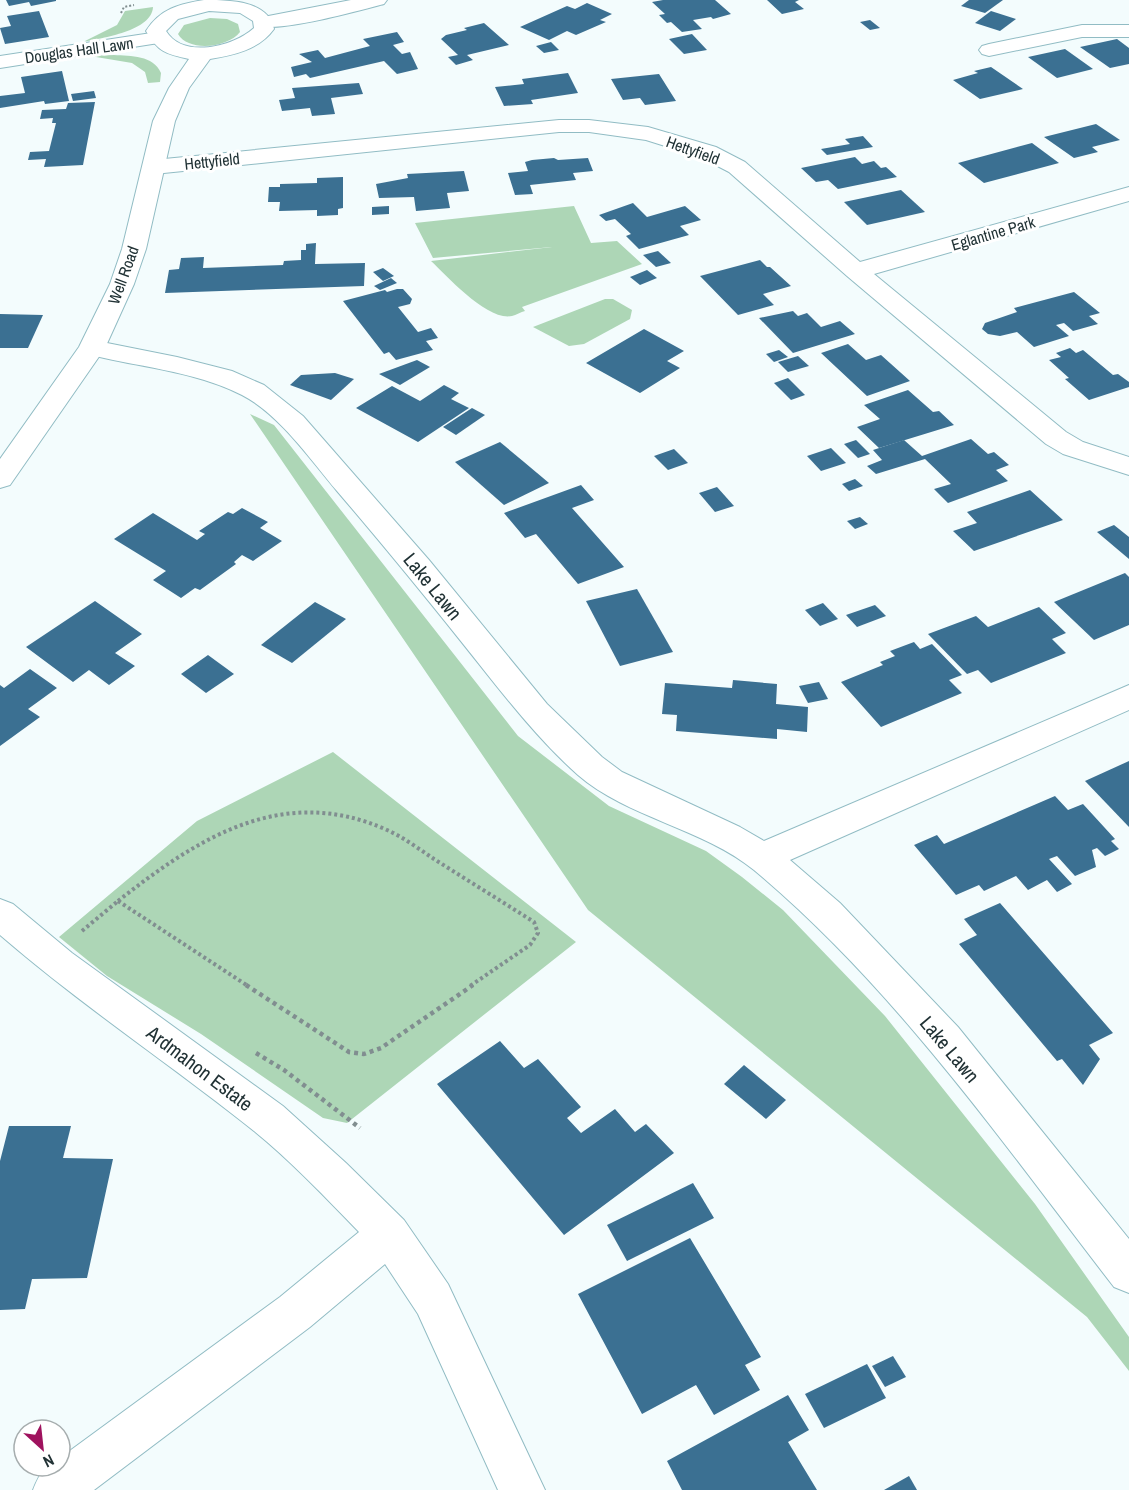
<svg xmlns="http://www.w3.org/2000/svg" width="1129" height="1490" font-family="'Archivo Narrow',sans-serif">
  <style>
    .green { fill: #add6b6 }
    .building { fill: #3b7092 }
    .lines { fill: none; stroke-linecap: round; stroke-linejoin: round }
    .minor-casing { stroke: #91bcc4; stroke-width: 2 }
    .major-casing { stroke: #91bcc4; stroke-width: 2 }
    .path-far2 { stroke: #818e90; stroke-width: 2; stroke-dasharray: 2 2; stroke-linecap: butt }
    .path-far1 { stroke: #818e90; stroke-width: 4; stroke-dasharray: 3 3; stroke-linecap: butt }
    .path { stroke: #818e90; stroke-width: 4.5; stroke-dasharray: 4 4; stroke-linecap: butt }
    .minor { fill: #fff; fill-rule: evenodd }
    .major { fill: #fff; fill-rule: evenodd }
    .labels { text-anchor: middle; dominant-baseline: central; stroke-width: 6; stroke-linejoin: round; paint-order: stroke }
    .far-street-label { font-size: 16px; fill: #213235; stroke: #fff }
    .street-label { font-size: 20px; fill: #213235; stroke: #fff }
  </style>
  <rect width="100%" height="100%" fill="#f3fcfd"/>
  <g class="green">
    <path d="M153,7C152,31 102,38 83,42L117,25L125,11Z"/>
    <path d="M210,18L227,19L238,24L240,32C229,47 189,53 178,34L184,25Z"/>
    <path d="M114,55C131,56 153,55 161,73L160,82L148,83L145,72L132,63L90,56Z"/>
    <path d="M574,206L591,243L617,241L642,264L522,307L525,311C521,312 516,315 512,316C487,321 448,277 431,261L552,247L433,258L415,223Z"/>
    <polygon points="605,299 613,299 632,310 630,319 584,344 569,346 533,327"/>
    <polygon points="250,414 274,425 518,736 609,806 706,851 742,877 783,910 885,1016 1035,1204 1129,1337 1129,1371 1087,1317 588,910"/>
    <polygon points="333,752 576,942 347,1123 323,1118 201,1034 107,976 59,937 197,821"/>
  </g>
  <g class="building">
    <polygon points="6,0 56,0 56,1 31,6 29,2 9,6"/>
    <polygon points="663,0 715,0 731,14 713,19 711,17 693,20 702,29 682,32 671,22 667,23 659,15 665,14 652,2"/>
    <polygon points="767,0 799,0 795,2 804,9 782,14"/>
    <polygon points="969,0 1003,0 985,13 961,6"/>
    <polygon points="587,3 612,14 600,20 606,22 576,35 567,31 549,40 520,27 567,6 575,9"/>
    <polygon points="39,11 49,37 5,44 0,28 11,26 7,16"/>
    <polygon points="991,11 1016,19 1000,31 975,23"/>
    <polygon points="870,20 880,28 870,30 860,22"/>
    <polygon points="484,23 509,45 467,55 473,60 456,65 448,57 458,55 441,39 446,35 467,30 464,28"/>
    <polygon points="397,32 404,42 393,45 402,54 410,52 418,69 397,74 384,61 310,78 306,74 294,77 291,67 312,62 299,54 318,50 325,58 370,46 363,39"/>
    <polygon points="692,34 707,50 684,54 669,39"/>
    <polygon points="1117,39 1129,48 1129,64 1110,68 1080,47"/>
    <polygon points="551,42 559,50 544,53 536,46"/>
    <polygon points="1065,49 1093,69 1057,78 1028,57"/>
    <polygon points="991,67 1023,89 980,99 953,80 978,73 974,71"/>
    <polygon points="62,71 69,101 45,104 44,101 0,108 0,96 25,93 21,77"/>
    <polygon points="568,73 578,93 531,100 533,104 504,106 495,87 524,84 522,79"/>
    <polygon points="659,74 676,101 645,105 640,98 623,100 611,79"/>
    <polygon points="359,83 363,94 331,98 335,114 312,116 310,108 282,111 279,100 295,98 292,88"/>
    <polygon points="94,91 96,98 73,101 71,94"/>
    <polygon points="95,102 83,165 44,167 46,159 28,160 30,152 49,151 56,123 52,123 53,118 40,119 42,110 66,109 68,103"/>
    <polygon points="1096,124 1120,140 1092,147 1098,152 1074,158 1044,137"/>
    <polygon points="863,136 873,147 827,155 821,149 850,144 845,139"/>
    <polygon points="1032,143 1059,163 984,183 958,163"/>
    <polygon points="855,157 862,164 874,161 881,168 886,167 897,177 838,189 828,180 816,182 801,168"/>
    <polygon points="554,158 558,160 588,158 593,171 573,173 576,180 530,185 533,194 515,195 508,173 528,171 525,162 532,160"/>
    <polygon points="464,171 469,191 447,193 450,208 416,211 414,197 379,198 376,184 408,178 407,174"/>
    <polygon points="343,177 343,208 338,209 338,215 317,216 317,210 279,211 280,202 268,202 269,187 280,187 280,184 317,183 317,178"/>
    <polygon points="901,190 925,212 867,225 844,202"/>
    <polygon points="633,203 647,217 685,206 701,220 680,226 689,235 639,249 626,236 631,234 615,219 606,221 599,215"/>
    <polygon points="389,206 389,214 372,215 372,207"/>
    <polygon points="316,243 315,264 365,263 364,286 165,293 169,270 179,269 181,258 204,257 203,268 283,265 284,261 301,260 301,250 306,250 306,244"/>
    <polygon points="658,251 671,263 656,267 643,255"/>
    <polygon points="760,260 767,267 770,267 791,286 763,294 774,305 738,315 700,276"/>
    <polygon points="383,268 394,276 383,281 373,272"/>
    <polygon points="647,270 657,278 640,285 630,277"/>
    <polygon points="391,278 397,283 380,290 374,286"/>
    <polygon points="397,289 403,289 412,299 410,304 398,307 418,332 431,328 438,338 426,341 433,350 396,360 389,352 384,354 343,301 385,290 387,292"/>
    <polygon points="1074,292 1100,313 1089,316 1098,324 1073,331 1064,323 1056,325 1069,336 1034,347 1017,332 1000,336 988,334 982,329 985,323 1017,312 1014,308"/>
    <polygon points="793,311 798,316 807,313 821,327 840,321 855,334 793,353 759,318"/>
    <polygon points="0,314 43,315 28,348 0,348"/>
    <polygon points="644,329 684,351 667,361 680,368 640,393 586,363"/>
    <polygon points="848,344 866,360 881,355 910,381 867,396 821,353"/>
    <polygon points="1070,348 1076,353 1083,350 1113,375 1118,374 1129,382 1129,387 1089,400 1065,379 1069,378 1049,360 1061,357 1056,353"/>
    <polygon points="779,350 788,357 774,362 766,354"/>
    <polygon points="798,356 809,366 788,372 778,362"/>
    <polygon points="417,360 430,367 400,385 379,374"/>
    <polygon points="335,373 354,379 331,400 290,385 301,375"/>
    <polygon points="788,378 805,395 791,400 774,383"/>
    <polygon points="444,385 459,393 451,399 469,408 418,442 356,408 392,386 420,401"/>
    <polygon points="908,390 933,412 939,411 954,425 879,448 857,427 880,419 864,405"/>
    <polygon points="472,408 485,415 456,435 443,427"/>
    <polygon points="971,439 988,454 994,452 1009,465 996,470 1008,481 948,503 934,489 951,484 925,459 876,474 867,466 882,460 873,450 904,440 922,456"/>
    <polygon points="856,440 870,454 858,458 844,444"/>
    <polygon points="500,442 524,462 549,483 504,505 455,462"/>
    <polygon points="831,448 846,463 821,471 807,456"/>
    <polygon points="674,449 688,463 668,470 654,456"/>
    <polygon points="855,479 863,486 849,491 842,484"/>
    <polygon points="581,485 594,500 572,508 624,567 578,584 536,534 525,538 504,513"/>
    <polygon points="717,487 734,506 715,512 699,493"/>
    <polygon points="1030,490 1063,520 974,551 953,531 977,523 967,512"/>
    <polygon points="242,508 268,522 260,528 282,541 253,561 242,555 234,562 236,564 200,590 195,588 181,598 153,580 166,571 114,539 153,513 197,540 205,534 199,531 228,512 233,514"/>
    <polygon points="860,517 868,524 855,529 847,521"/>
    <polygon points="1114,525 1129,537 1129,559 1097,532"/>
    <polygon points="1125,573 1129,577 1129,625 1094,640 1054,602"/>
    <polygon points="637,589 673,652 620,666 586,601"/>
    <polygon points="95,601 142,634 115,653 135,666 109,685 89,670 73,682 26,647"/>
    <polygon points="315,602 346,619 292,663 261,645"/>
    <polygon points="823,603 838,619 820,626 805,610"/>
    <polygon points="875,605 886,616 857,627 846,615"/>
    <polygon points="1039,607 1066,633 1052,639 1066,653 991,683 978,670 967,674 928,634 976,616 988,627"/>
    <polygon points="914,642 920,649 932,644 962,675 949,680 962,693 881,727 841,682 883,665 880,662 895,656 890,651"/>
    <polygon points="208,655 234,674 206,693 181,674"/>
    <polygon points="30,669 57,688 28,709 40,717 0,746 0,685 4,688"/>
    <polygon points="733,680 777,684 776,704 808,707 807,732 777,729 777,739 676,731 677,715 662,714 665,683 732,688"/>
    <polygon points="819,682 828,699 808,703 799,686"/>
    <polygon points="1129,761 1129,827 1085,781"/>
    <polygon points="1055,796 1068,810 1083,804 1115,839 1111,841 1119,849 1105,856 1097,848 1092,850 1096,867 1075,876 1057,856 1049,859 1072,884 1057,892 1047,880 1028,890 1016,876 984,891 979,885 956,895 914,845 937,835 944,844"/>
    <polygon points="1000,903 1113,1033 1089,1045 1100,1059 1083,1085 1062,1059 1057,1061 959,944 977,935 964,919"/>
    <polygon points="500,1041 524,1068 538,1059 581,1107 567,1118 581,1133 615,1109 635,1132 646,1124 674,1153 564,1235 437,1084"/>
    <polygon points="744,1065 786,1100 766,1119 724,1084"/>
    <polygon points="9,1126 71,1126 63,1158 113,1159 87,1278 32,1279 25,1309 0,1310 0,1161"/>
    <polygon points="693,1183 714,1218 627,1261 607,1225"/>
    <polygon points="690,1238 761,1357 745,1365 760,1390 714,1415 696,1385 642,1414 578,1294"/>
    <polygon points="893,1356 906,1377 885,1387 872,1366"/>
    <polygon points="867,1364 886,1398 824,1428 805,1394"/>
    <polygon points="788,1395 809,1430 788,1442 817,1490 682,1490 667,1461"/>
    <polygon points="909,1476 917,1490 884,1490"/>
  </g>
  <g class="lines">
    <g class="minor-casing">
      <g id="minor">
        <path d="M351,0H387L384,4C357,11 282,32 258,26L255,22L258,18Z"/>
        <polygon points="1082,25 1129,25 1129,37 1082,37 989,56 982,54 979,50 982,46 989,44"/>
        <polygon points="158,32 165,34 168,38 165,42 0,68 0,56"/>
        <polygon points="559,120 589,120 648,127 716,147 745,162 860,262 1129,187 1129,201 874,274 1066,432 1083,442 1129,457 1129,475 1063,454 1046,444 847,276 729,172 700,157 646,140 589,132 559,132 154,174 146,172 143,167 146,162 154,160"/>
        <path d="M92,340L177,357L232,371L264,385L303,416L429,560L547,704L602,757L622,772L740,827L764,841L1129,685V710L790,860L840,903L958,1027L1129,1239V1293L1114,1287C1002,1142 895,988 754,870C704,829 626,817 578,775C533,735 497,686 460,640C420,590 379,540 337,491C310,459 279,414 242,395C192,370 136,367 83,353L79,348L83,343Z"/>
        <path d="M0,899L13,904L72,953L283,1106L346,1163L404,1220L448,1284L545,1490H498L418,1314L385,1264L310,1327L94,1490H33C39,1475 43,1466 60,1466V1458L280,1297L359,1232C325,1197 291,1161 254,1131C170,1064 81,1005 0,935Z"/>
      </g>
    </g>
    <g class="major-casing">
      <path id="major" d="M204,0C229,0 268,0 274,29C259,50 233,55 210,59L189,88L175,121L146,249L134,284L105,348L10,485L0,488V459L79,347L110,284L122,249L153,121L169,88L189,59C166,54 158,52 146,31C160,9 179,4 204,0ZM209,11L240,13L253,21L254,28C233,47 183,59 166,31L178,19Z"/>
    </g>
    <polyline class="path-far2" points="121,13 124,7 134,5"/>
    <g class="path-far1">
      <polyline points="118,901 248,986"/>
      <path d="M118,901C198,838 283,783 387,830C403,837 419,849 434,859C467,880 501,901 534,922L538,933L530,945L470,986"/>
      <polyline points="82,931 118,901"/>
    </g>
    <g class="path">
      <polyline points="246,985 349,1052 364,1054 381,1048 473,985"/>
      <polyline points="256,1053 284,1070 360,1128"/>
    </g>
    <use href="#minor" class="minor"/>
    <use href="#major" class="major"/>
  </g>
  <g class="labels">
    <g class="far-street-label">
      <text transform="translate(79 50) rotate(-8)">Douglas Hall Lawn</text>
      <text transform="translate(693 150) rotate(20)">Hettyfield</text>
      <text transform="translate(212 161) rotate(-6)">Hettyfield</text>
      <text transform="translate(993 233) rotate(-16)">Eglantine Park</text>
      <text transform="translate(123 275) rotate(-70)">Well Road</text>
    </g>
    <g class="street-label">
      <text transform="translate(433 586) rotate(51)">Lake Lawn</text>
      <text transform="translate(950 1049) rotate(50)">Lake Lawn</text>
      <text transform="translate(200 1068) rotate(37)">Ardmahon Estate</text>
    </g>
  </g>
  <g transform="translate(42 1448) rotate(153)"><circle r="28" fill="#ffffff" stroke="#a6adae" stroke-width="1.5"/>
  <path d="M0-4.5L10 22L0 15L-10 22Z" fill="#9f125e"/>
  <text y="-9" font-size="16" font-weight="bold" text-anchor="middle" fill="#213235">N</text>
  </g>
</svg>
